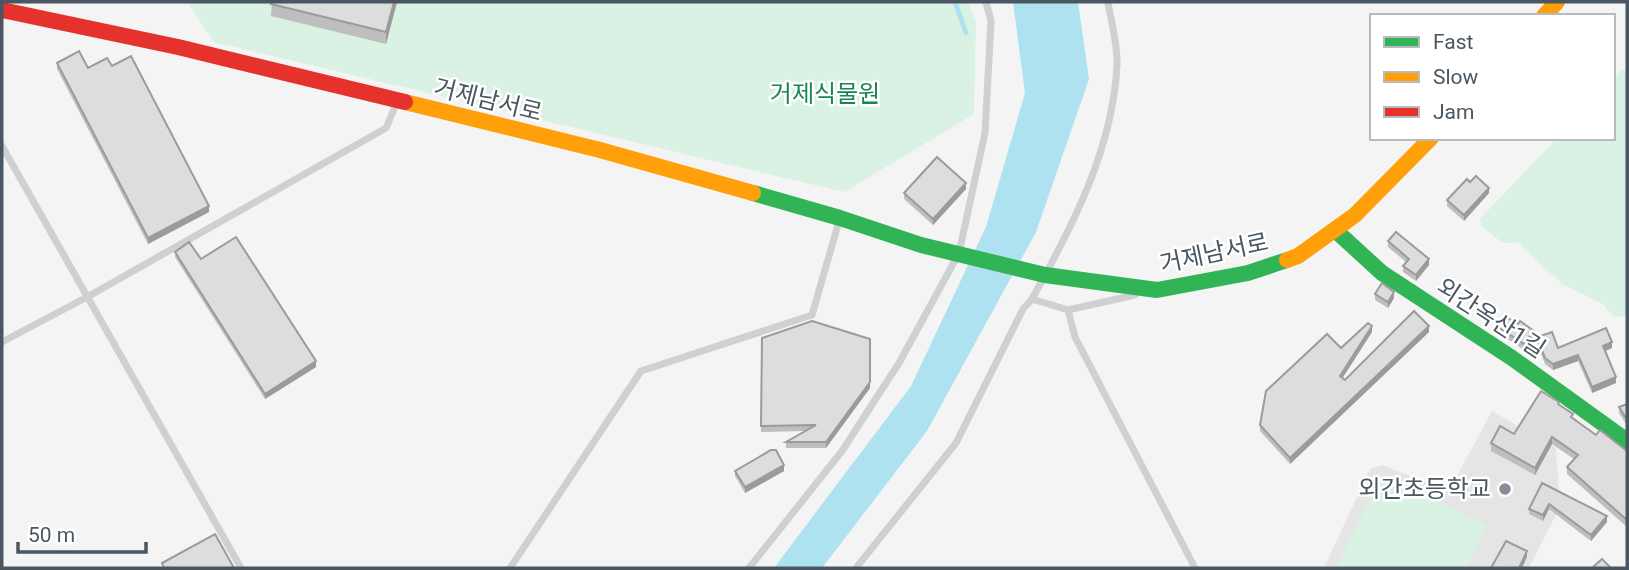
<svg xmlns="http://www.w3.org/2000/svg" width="1629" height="570" font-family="Roboto,'Noto Sans KR',sans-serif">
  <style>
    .education { fill: #e6e5e6 }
    .green { fill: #d9f2e3 }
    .water { fill: #aee2f0 }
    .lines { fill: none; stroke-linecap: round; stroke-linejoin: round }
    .stream { stroke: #aee2f0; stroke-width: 5 }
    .lane { stroke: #ced0d2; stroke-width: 7 }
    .fast { stroke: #30b455; stroke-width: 16 }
    .slow { stroke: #ff9f0a; stroke-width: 16 }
    .jam { stroke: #e5322d; stroke-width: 16 }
    .wall { fill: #bebebf }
    .shaded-wall { fill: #9b9b9b }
    .building { fill: #ddddde; stroke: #9b9b9b; stroke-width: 2 }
    .poi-dot { fill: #868d94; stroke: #fff; stroke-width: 2.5 }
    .labels { text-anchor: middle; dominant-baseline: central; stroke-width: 5; stroke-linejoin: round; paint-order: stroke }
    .park-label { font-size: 24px; fill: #17864f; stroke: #fff }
    .street-label { font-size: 24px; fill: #4a5661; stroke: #fff }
    .poi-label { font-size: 24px; fill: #4a5661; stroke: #fff; text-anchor: end }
  </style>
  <rect width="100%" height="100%" fill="#f4f4f4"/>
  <polygon class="education" points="1492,411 1556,448 1560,507 1529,568 1324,568 1370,469 1382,465 1449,491"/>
  <g class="green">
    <polygon points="187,2 968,2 976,21 974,114 844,192 214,42"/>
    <polygon points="1622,70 1627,70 1627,316 1614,317 1604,305 1562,284 1518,243 1503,243 1482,227 1480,219 1557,138 1613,138 1613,79"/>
    <polygon points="1381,475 1487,525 1466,568 1336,568"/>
  </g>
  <polygon class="water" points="1013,2 1078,2 1089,79 1036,232 927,431 822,568 774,568 911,386 986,227 1025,93"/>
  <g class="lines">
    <polyline class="stream" points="955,2 966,33"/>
    <g class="lane">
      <path d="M1108,2C1111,22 1118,45 1117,65C1113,149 1072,227 1032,299L1068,310L1075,337L1195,568"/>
      <polyline points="2,146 241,568"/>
      <polyline points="1068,310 1135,295"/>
      <polyline points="2,342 89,296 386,128 397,102"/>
      <polyline points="510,568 641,371 812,315 839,221"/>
      <polyline points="749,568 842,451 899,363 959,253 985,133 991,21 986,2"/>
      <polyline points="856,568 956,443 1023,309 1032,299"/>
    </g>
    <g class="fast">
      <polyline points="753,193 840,218 921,245 1045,275 1157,290 1248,273 1287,260"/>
      <polyline points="1335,230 1382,273 1512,358 1627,441"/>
    </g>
    <g class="slow">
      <polyline points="1544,16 1557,2"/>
      <polyline points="405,102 600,150 753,193"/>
      <polyline points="1287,260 1298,256 1355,215 1431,138"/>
    </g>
    <polyline class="jam" points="2,10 178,47 405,102"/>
  </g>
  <g class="wall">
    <polygon points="272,2 397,2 386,44 271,16"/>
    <polygon points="57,63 88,68 112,66 209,212 148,244 57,69"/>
    <polygon points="1470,182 1489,193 1464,221 1447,206 1447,200"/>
    <polygon points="966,189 933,225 904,199 904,193"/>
    <polygon points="1388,241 1429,265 1416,281 1403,272 1403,266 1406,262 1388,247"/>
    <polygon points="175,252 201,259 316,367 265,399 175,257"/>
    <polygon points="1375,294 1394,298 1388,308 1375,300"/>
    <polygon points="1497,326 1534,337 1524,350 1497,332"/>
    <polygon points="1372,332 1342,378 1345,380 1429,332 1290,464 1260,431 1260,425"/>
    <polygon points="1537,337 1558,348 1612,348 1605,351 1616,383 1592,393 1578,361 1553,370 1545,364 1537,343"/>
    <polygon points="762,338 870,388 826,448 786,448 786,442 805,431 761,432"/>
    <polygon points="1627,404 1626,424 1619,413 1619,407"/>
    <polygon points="1559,405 1573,419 1596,435 1627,451 1627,527 1567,474 1567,467 1574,459 1552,444 1535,475 1491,451 1491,443 1514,434"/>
    <polygon points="735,471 784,471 745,493 735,476"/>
    <polygon points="1542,483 1607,522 1591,541 1549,509 1543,521 1529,514 1529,509"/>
  </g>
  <g class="shaded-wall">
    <polygon points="394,2 397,2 386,44 386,32"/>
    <polygon points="966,183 966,189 933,225 933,219"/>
    <polygon points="1489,188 1489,193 1464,221 1464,215"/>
    <polygon points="209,206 209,212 148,244 148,238"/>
    <polygon points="1429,259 1429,265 1416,281 1416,275"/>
    <polygon points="1394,292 1394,298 1388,308 1388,302"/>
    <polygon points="1372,326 1372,332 1340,382 1340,376"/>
    <polygon points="1429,326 1429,332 1290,464 1290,458"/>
    <polygon points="1534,331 1534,337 1524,350 1524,344"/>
    <polygon points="1612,342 1612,348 1603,352 1603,346"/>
    <polygon points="1578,355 1578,361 1553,370 1553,364"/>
    <polygon points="316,361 316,367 265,399 265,394"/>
    <polygon points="1616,377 1616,383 1592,393 1592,387"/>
    <polygon points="870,382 870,388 826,448 826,442"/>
    <polygon points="1552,437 1552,444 1535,475 1535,468"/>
    <polygon points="784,465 784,471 745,493 745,487"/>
    <polygon points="1549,504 1549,509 1543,521 1543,515"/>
    <polygon points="1607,516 1607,522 1591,541 1591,535"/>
    <polygon points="1527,551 1527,557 1522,568 1519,568"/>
  </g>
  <g class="building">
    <polygon points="272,2 394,2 386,32 271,4"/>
    <polygon points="79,51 88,68 107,58 112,66 131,56 209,206 148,238 57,63"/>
    <polygon points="937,157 966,183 933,219 904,193"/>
    <polygon points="1476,176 1489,188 1464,215 1447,200 1467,179 1470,182"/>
    <polygon points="1396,232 1429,259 1416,275 1403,266 1409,259 1388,241"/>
    <polygon points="236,237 316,361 265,394 175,252 189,242 201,259"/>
    <polygon points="1382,283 1394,292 1388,302 1375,294"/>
    <polygon points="1414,311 1429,326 1290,458 1260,425 1266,391 1327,334 1341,348 1368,323 1372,326 1340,376 1345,380"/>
    <polygon points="1504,316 1518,324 1520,321 1534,331 1524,344 1497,326"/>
    <polygon points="812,321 870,339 870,382 826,442 786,442 816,425 761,426 762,338"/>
    <polygon points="1606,328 1612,342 1603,346 1616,377 1592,387 1578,355 1553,364 1545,358 1537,337 1552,332 1558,348"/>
    <polygon points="1541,391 1559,402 1558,404 1573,414 1571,417 1596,435 1600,430 1627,451 1627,520 1567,467 1578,455 1552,437 1535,468 1491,443 1500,426 1514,434"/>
    <polygon points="1627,404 1627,418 1626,418 1619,407"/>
    <polygon points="771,450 776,450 784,465 745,487 735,471"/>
    <polygon points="1542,483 1607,516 1591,535 1549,504 1543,515 1529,509"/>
    <polygon points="215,534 234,568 164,568 162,563"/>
    <polygon points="1506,541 1527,551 1519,568 1491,568"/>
    <polygon points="1602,559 1611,568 1592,568"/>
  </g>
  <circle class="poi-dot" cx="1505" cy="489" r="7"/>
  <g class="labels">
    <g class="park-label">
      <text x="825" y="94">거제식물원</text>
    </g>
    <g class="street-label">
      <text transform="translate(488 100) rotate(14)">거제남서로</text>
      <text transform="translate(1214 253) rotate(-12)">거제남서로</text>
      <text transform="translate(1491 318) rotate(33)">외간옥산1길</text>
    </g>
    <g class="poi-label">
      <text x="1491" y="489">외간초등학교</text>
    </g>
  </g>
  <rect width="1629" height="570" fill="none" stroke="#4a5661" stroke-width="7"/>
  <rect x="1370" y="14" width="245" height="126" fill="#ffffff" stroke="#b7bbc0" stroke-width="2"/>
  <rect x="1384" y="37" width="35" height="10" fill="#30b455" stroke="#b7bbc0" stroke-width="2"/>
  <text x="1433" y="49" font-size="21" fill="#4a5661">Fast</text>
  <rect x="1384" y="72" width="35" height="10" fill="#ff9f0a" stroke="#b7bbc0" stroke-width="2"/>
  <text x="1433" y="84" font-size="21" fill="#4a5661">Slow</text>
  <rect x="1384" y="107" width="35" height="10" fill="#e5322d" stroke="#b7bbc0" stroke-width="2"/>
  <text x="1433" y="119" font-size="21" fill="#4a5661">Jam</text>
  <path d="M18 542v10h128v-10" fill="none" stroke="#4a5661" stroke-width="3.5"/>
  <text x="28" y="542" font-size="21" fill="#4a5661" stroke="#ffffff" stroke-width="5" paint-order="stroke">50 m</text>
</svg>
